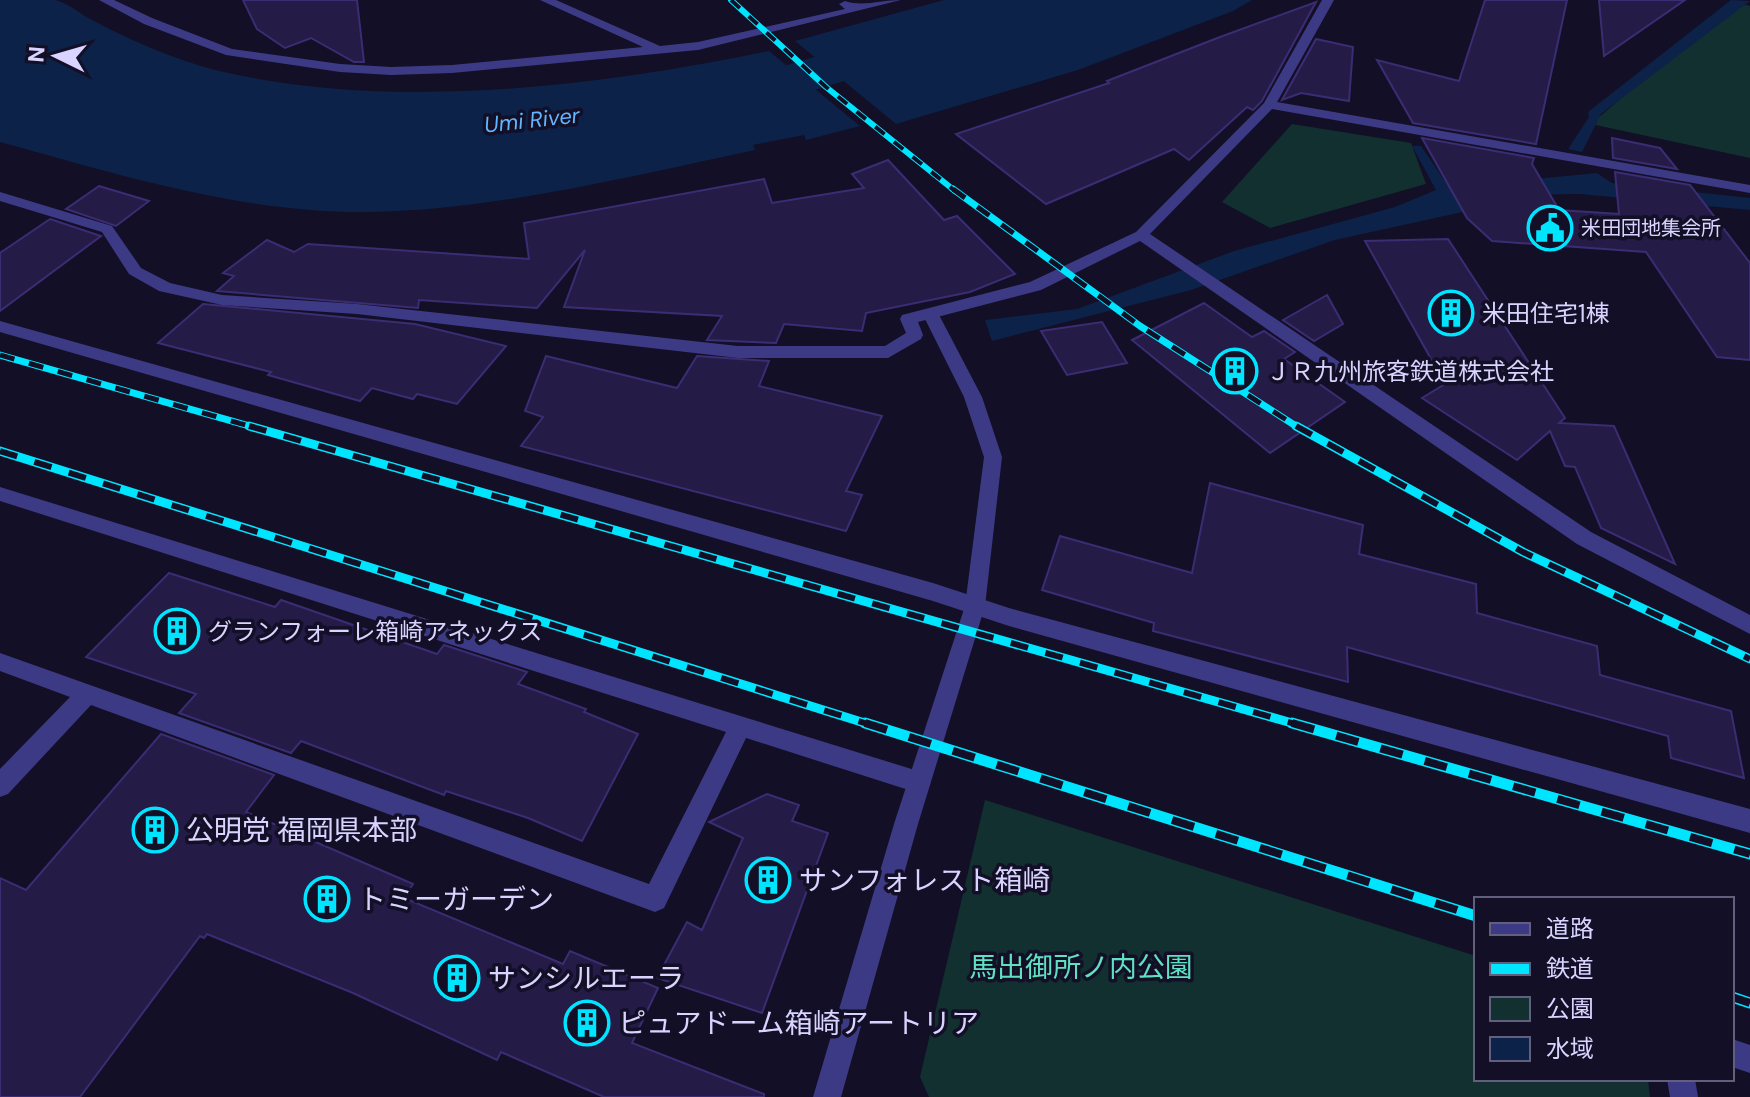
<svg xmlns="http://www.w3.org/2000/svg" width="1750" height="1097" font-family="'DM Sans','Noto Sans JP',sans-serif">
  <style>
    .green { fill: #12302f }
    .water { fill: #0c2248 }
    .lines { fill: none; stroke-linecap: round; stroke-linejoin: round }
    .river { fill: #0c2248; fill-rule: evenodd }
    .building { fill: #241b47; stroke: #3b2d73; stroke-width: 2 }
    .minor { fill: #3d3a85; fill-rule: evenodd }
    .tertiary { fill: #3d3a85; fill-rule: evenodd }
    .rail-far3-casing { stroke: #00e5ff; stroke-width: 6 }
    .rail-far2-casing { stroke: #00e5ff; stroke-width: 7 }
    .rail-far1-casing { stroke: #00e5ff; stroke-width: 9 }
    .rail-casing { stroke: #00e5ff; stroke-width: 11 }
    .rail-far3 { stroke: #130f26; stroke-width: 4; stroke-dasharray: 12; stroke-linecap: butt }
    .rail-far2 { stroke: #130f26; stroke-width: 5; stroke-dasharray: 15; stroke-linecap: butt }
    .rail-far1 { stroke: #130f26; stroke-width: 6; stroke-dasharray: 18; stroke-linecap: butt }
    .rail { stroke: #130f26; stroke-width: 8; stroke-dasharray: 23; stroke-linecap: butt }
    .labels { text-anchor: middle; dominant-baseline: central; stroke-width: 7; stroke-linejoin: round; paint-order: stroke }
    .far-poi-label { font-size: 20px; fill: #d9d4ff; stroke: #130f26; text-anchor: start }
    .far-water-label { font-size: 22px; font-style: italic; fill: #62b6ff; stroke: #130f26 }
    .poi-label { font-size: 24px; fill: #d9d4ff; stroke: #130f26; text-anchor: start }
    .near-poi-label { font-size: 28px; fill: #d9d4ff; stroke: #130f26; text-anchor: start }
    .near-park-label { font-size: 28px; fill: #5fe0c0; stroke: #130f26 }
  </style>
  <rect width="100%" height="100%" fill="#130f26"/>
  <g class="green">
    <polygon points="1735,2 1750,6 1750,158 1591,124"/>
    <polygon points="1292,124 1411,143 1426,184 1270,228 1222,202"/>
    <polygon points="985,800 1476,956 1476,1079 1648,1079 1650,1097 929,1097 920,1077"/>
  </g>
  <g class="water">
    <path d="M0,0C17,0 37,0 55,0C67,2 80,14 92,20C130,40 173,59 215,70C389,112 596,87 769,51L860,126L806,140L804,135L753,145L755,150C631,176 497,210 370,212C245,214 120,175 0,142Z"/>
    <polygon points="944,0 1252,0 1233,11 1078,70 896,124 795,41"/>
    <polygon points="1731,0 1750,1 1601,114 1582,152 1568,149 1589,117 1588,112"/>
    <polygon points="1412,146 1421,146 1449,187 1597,173 1612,183 1750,198 1750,210 1580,194 1496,195 1499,204 1335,240 1191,290 992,341 985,320 1077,309 1234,251 1395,207 1436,190"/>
  </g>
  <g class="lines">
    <polygon class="river" points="1006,0 1082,0 1075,10 724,118 688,121 668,116 660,104 668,92 720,85"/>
  </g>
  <g class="building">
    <polygon points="243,0 357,0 364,62 354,62 311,38 285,48 257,29"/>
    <polygon points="1485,0 1567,0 1536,144 1413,123 1377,60 1459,81"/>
    <polygon points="1599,0 1685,0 1604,56"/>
    <polygon points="1316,2 1262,101 1253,110 1247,107 1189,160 1174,149 1046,204 956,134 1109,83 1107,81 1220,37"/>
    <polygon points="1316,39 1353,47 1349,101 1301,93 1282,100"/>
    <polygon points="1422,138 1534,158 1532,164 1559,210 1619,214 1615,172 1690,185 1750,263 1750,360 1717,357 1646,252 1492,241 1467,218"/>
    <polygon points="1612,138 1660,148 1677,169 1613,158"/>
    <polygon points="888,160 944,220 957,216 1015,274 970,292 866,313 862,331 784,324 776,343 707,340 722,316 564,307 585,250 537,308 419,300 418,308 217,291 234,276 223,273 267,240 294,252 308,244 529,259 524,223 764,179 772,203 864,188 852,174"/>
    <polygon points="99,186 149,201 116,226 66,209"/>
    <polygon points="50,219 101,236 0,311 0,253"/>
    <polygon points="1448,239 1565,418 1559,423 1614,426 1675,564 1601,528 1575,467 1565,466 1550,431 1517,460 1422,398 1445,384 1365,241"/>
    <polygon points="1327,295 1343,324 1314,341 1283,320"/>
    <polygon points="1204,303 1252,337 1264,331 1295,352 1284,359 1345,402 1270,453 1132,340"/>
    <polygon points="203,304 415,324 506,346 457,404 417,394 413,399 372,388 360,401 268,375 271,372 158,343"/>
    <polygon points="1102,322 1127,363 1067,375 1041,331"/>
    <polygon points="546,356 677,388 697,356 769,361 759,386 882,416 846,491 862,495 846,531 521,446 543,417 525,411"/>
    <polygon points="1210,483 1363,525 1359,554 1476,584 1477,613 1597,646 1600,675 1731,711 1744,778 1671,758 1668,736 1347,647 1348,682 1153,631 1154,623 1042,590 1060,536 1192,573"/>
    <polygon points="169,573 275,607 281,600 437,654 444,645 527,672 518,684 586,709 584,712 638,734 582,841 528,818 446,791 444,795 301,741 291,753 179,713 196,694 86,657"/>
    <polygon points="161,734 274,775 246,812 413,884 404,898 563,964 570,951 658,988 632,1043 764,1094 764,1097 604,1097 501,1052 497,1060 353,993 207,934 204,938 200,936 80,1097 0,1097 0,878 26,890"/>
    <polygon points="767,794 799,805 792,821 828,833 762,1013 657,978 687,922 702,930 743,838 709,822"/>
  </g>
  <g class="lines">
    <g class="minor">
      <path d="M99,0H114L152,18L232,49L340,64L391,67L452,65L643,47L540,0H556L660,46L698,42L845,9L839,4L845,1C863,7 881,0 901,0L698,50L452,73L391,75L340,72L226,55L144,24Z"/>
      <polygon points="1322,0 1334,0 1277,102 1750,185 1750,193 1272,109 1150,234 1591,532 1750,615 1750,634 1577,544 1140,241 1041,290 918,322 923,335 921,339 888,358 738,358 357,314 222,305 159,291 129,274 102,232 0,201 0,192 112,226 141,268 170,283 222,295 357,304 738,346 885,346 906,333 900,319 902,315 1030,282 1136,232 1264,103"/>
      <polygon points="0,321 933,583 1009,608 1750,809 1750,833 1009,626 933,601 0,332"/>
      <polygon points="0,487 918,771 926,774 930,782 926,790 918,793 746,738 664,908 655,912 91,705 8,794 0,797 0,769 70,697 0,671 0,653 649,884 726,732 0,501"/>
      <polygon points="1732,1039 1750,1045 1750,1073 1732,1067"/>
      <polygon points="1667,1079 1695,1079 1698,1097 1670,1097"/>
    </g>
    <polygon class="tertiary" points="930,308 938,313 982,397 1002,457 985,606 918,824 841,1097 813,1097 894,824 965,606 984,457 964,397 922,313"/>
    <g class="rail-far3-casing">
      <polyline id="rail-far3" points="731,0 826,87 955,191"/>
    </g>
    <g class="rail-far2-casing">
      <g id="rail-far2">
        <polyline points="953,189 1140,326 1299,428"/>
        <polyline points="0,355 256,428"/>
      </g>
    </g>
    <g class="rail-far1-casing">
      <g id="rail-far1">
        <polyline points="249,426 1299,725"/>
        <polyline points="1296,426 1523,552 1750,659"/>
        <polyline points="0,451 871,725"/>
      </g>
    </g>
    <g class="rail-casing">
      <g id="rail">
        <polyline points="865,723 1476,916"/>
        <polyline points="1292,723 1750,854"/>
        <polyline points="1732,997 1750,1003"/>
      </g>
    </g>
    <use href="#rail-far3" class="rail-far3"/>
    <use href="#rail-far2" class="rail-far2"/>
    <use href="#rail-far1" class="rail-far1"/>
    <use href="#rail" class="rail"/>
  </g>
  <defs>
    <g id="civic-ring" transform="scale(2.3)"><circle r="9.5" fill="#130f26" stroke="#00e5ff" stroke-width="1.5"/><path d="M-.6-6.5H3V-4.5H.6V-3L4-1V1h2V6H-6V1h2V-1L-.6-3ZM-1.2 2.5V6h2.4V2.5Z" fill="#00e5ff"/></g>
    <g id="building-ring" transform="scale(2.3)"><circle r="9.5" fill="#130f26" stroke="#00e5ff" stroke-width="1.5"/><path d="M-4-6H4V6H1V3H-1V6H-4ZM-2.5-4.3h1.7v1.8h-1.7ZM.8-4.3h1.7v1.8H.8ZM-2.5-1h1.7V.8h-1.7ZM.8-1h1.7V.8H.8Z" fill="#00e5ff"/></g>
  </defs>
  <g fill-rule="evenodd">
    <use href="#civic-ring" x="1550" y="228"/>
    <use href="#building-ring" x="1451" y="313"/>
    <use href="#building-ring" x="1235" y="371"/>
    <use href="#building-ring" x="177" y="631"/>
    <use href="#building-ring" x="155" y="830"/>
    <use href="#building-ring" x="768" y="880"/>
    <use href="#building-ring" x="327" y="899"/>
    <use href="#building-ring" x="457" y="978"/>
    <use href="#building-ring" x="587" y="1023"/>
  </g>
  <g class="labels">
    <g class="far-poi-label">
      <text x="1581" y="228">米田団地集会所</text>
    </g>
    <g class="far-water-label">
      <text transform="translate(532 120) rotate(-6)">Umi River</text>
    </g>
    <g class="poi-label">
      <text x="1482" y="313">米田住宅1棟</text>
      <text x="1266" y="371">ＪＲ九州旅客鉄道株式会社</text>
      <text x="208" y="631">グランフォーレ箱崎アネックス</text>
    </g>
    <g class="near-poi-label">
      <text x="186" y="830">公明党 福岡県本部</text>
      <text x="799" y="880">サンフォレスト箱崎</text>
      <text x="358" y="899">トミーガーデン</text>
      <text x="488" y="978">サンシルエーラ</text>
      <text x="618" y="1023">ピュアドーム箱崎アートリア</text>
    </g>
    <g class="near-park-label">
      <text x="1081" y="967">馬出御所ノ内公園</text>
    </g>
  </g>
  <rect x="1474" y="897" width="260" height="184" fill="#130f26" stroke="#625e7d" stroke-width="2"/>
  <rect x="1490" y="923" width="40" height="12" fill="#3d3a85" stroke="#625e7d" stroke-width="2"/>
  <text x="1546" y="937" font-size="24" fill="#d9d4ff">道路</text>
  <rect x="1490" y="963" width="40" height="12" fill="#00e5ff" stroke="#625e7d" stroke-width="2"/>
  <text x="1546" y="977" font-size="24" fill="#d9d4ff">鉄道</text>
  <rect x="1490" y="997" width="40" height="24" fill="#12302f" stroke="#625e7d" stroke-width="2"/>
  <text x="1546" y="1017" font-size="24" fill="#d9d4ff">公園</text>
  <rect x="1490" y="1037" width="40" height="24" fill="#0c2248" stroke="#625e7d" stroke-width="2"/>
  <text x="1546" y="1057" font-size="24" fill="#d9d4ff">水域</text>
  <g transform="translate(56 56) rotate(275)" stroke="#130f26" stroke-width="6" paint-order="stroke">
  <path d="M0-6L14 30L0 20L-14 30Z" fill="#d9d4ff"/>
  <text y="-12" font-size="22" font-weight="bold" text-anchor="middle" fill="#d9d4ff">N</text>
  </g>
</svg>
